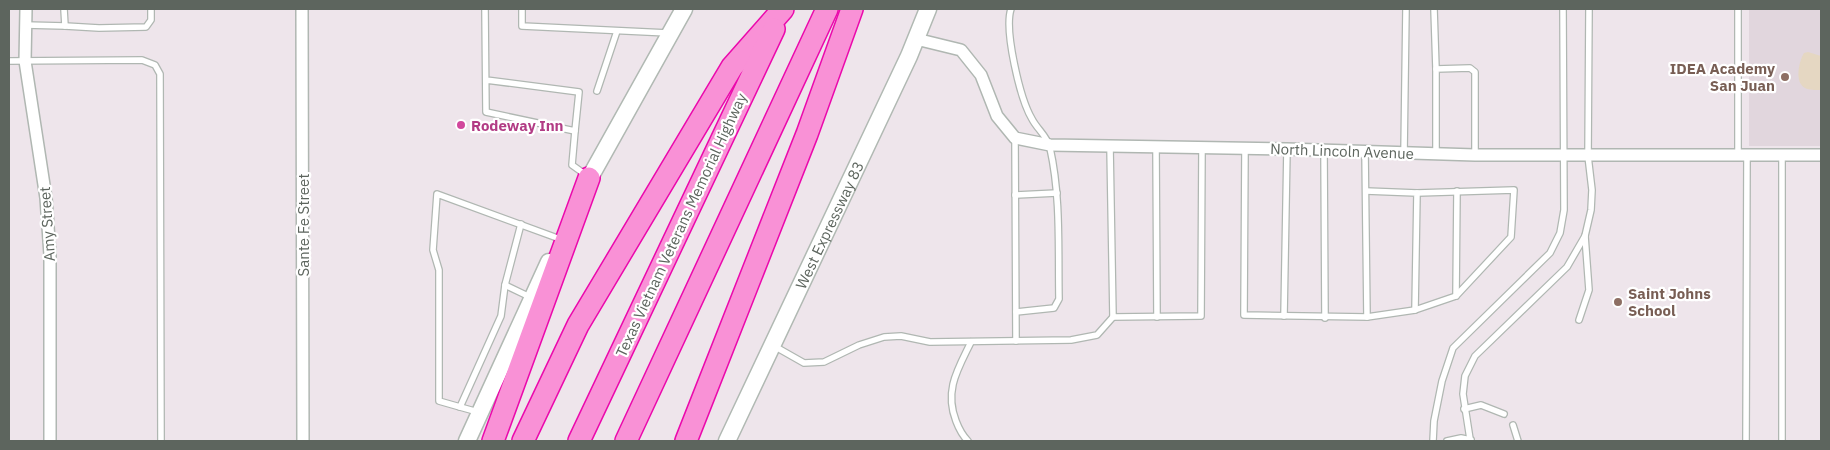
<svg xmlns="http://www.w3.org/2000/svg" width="1830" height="450" font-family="'IBM Plex Sans',sans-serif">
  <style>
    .education { fill: #e1d6dd }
    .green { fill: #e5d7c2 }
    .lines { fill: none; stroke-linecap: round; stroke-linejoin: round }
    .lane-casing { stroke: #b0b7b2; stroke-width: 8 }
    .street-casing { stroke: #b0b7b2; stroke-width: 14 }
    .secondary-casing { stroke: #b1b9b3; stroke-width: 19 }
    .highway-casing { stroke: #eb09ac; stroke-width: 24 }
    .lane { stroke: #fff; stroke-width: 5.5 }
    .street { stroke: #fff; stroke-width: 11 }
    .secondary { stroke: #fff; stroke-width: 16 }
    .highway { stroke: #f991d6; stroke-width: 21 }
    .education-dot { fill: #8d6e63; stroke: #fff; stroke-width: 2 }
    .hotel-dot { fill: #d1479c; stroke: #fff; stroke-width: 2 }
    .labels { text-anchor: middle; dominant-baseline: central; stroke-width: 4.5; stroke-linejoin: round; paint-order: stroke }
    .education-label { font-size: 15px; font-weight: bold; fill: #785e54; stroke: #fff; text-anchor: end }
    .hotel-label { font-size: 15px; font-weight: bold; fill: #b23c85; stroke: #fff; text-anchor: start }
    .street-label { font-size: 15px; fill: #5d655e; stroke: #fff }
  </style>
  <rect width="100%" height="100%" fill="#eee5eb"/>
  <rect class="education" x="1749" y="9" width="72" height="137"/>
  <path class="green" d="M1808,52L1821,56V90C1816,90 1809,90 1805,88C1794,82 1799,61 1804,53Z"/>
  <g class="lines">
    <g class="lane-casing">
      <g id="lane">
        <polyline points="485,9 486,112 575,131 579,92 486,80"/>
        <polyline points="522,9 522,26 668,33"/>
        <path d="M1011,9C1004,30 1020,99 1032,119C1037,129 1048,137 1050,148C1061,197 1058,249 1059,299L1054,308L1016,312"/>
        <polyline points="1434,9 1436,69"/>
        <polyline points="1738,9 1738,154"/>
        <polyline points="25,25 65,26 64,9"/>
        <polyline points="65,26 99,28 146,27 151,20 151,9"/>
        <polyline points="9,61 142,60 155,65 160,74 161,441"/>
        <polyline points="597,91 617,31"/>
        <polyline points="575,131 572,165 586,175"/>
        <polyline points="1015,138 1016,341"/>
        <polyline points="1110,147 1113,317 1201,316 1202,148"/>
        <polyline points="1156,147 1157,317"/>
        <polyline points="1245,148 1244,315 1367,317 1415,310 1456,296 1511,237 1514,190 1417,193"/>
        <polyline points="1324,150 1325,318"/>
        <polyline points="1365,151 1367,317"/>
        <polyline points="1404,153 1406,9"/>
        <polyline points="1436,154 1436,69 1470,68 1475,72 1475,155"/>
        <polyline points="1782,154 1782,441"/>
        <polyline points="1366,191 1417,193 1415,310"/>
        <polyline points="1015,195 1057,193"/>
        <polyline points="521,224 505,285 532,298"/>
        <polyline points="1456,296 1457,191"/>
        <polyline points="1284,316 1287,149"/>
        <polyline points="1579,320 1589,290 1585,236"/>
        <polyline points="774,346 804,363 824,362 859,345 884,337 901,336 930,342 1071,340 1097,335 1113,317"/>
        <polyline points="460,407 439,401 439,270 433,250 437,194 560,239"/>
        <polyline points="1464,409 1481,405 1504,414"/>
        <polyline points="478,412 460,407 501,316 505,285"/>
        <polyline points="1513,425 1518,441"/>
        <polyline points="1470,439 1463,394 1465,376 1475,356 1567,267 1585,236 1591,210 1592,190 1588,156 1589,9"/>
        <path d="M968,441C962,435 959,429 956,421C944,390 958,369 971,342"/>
        <polyline points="1433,441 1434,421 1442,381 1453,348 1550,253 1560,233 1564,210 1563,9"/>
        <polyline points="1447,441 1461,438 1471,440"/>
        <polyline points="1746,441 1747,154"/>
      </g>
    </g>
    <g class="street-casing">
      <g id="street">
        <polyline points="26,9 25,61 46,198 50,255 50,441"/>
        <polyline points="302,9 303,441"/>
        <polyline points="916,39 961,50 981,75 997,116 1015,138 1050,145 1287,149 1475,155 1821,155"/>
      </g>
    </g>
    <g class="secondary-casing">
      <g id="secondary">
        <polyline points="584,188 684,9"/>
        <polyline points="467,441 549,262"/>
        <path id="s1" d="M727,441L909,56L928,9"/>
      </g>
    </g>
    <g class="highway-casing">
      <g id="highway">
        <polyline points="493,441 589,178"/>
        <polyline points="523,441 578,325 732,67 783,9"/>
        <polyline points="579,441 774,29"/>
        <polyline points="626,441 827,9"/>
        <polyline points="686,441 807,134 852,9"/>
      </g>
    </g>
    <use href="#lane" class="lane"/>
    <use href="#street" class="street"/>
    <use href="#secondary" class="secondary"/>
    <use href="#highway" class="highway"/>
  </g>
  <g class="education-dot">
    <circle cx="1785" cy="77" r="5"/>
    <circle cx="1618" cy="302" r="5"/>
  </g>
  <circle class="hotel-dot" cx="461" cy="125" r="5"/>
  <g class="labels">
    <g class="education-label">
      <text x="1775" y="68">IDEA Academy<tspan x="1775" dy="17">San Juan</tspan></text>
      <text x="1628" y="293" text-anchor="start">Saint Johns<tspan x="1628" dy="17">School</tspan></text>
    </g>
    <g class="hotel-label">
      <text x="471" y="125">Rodeway Inn</text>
    </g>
    <g class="street-label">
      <text transform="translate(1342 151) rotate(2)">North Lincoln Avenue</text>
      <text transform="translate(47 224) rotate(-94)">Amy Street</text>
      <text transform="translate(303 225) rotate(-90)">Sante Fe Street</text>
      <text transform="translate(681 225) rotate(-65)">Texas Vietnam Veterans Memorial Highway</text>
      <text stroke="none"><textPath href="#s1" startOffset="239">West Expressway 83</textPath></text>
    </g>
  </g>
  <rect width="1830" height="450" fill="none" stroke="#5d655e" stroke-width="20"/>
</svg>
